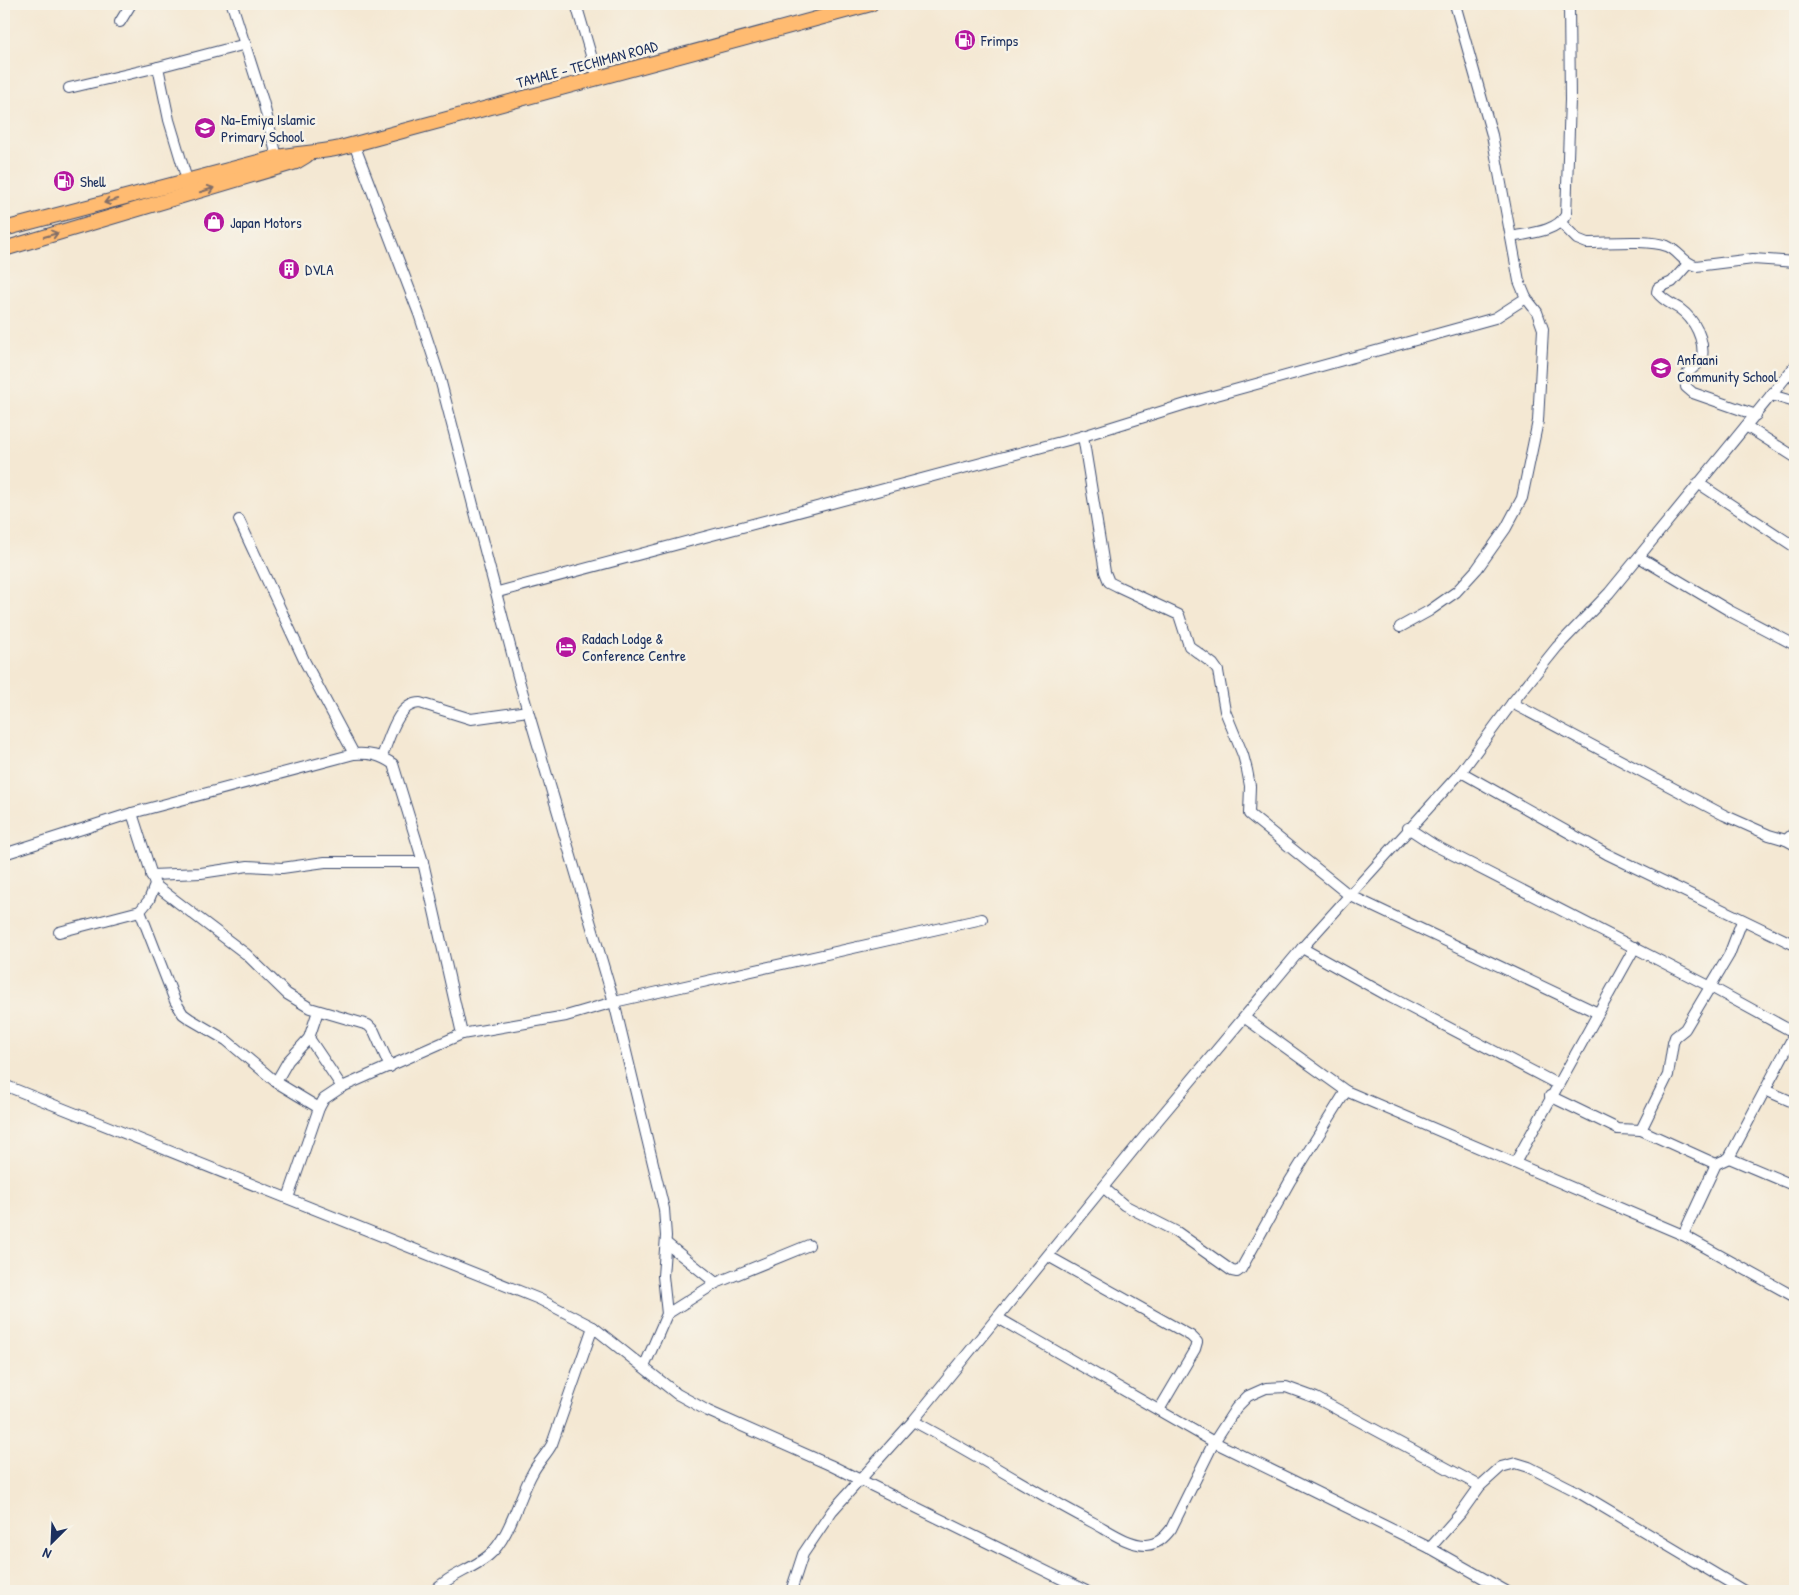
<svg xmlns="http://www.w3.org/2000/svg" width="1799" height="1595" font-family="'Patrick Hand',sans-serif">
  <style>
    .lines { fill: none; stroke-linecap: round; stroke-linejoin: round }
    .stream { stroke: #52b8d0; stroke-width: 2.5 }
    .minor-casing { stroke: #3c4b70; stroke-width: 12 }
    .highway-casing { stroke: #3c4b70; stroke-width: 16 }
    .minor { stroke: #fff; stroke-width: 10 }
    .highway { stroke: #ffbb71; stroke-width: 14 }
    .oneway { stroke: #826e67 }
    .labels { text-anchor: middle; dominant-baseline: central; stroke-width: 5; stroke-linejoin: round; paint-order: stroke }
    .poi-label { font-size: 15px; fill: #1b2f5e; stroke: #f7f3e8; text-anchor: start }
    .street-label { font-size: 15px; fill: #1b2f5e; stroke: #f7f3e8 }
  </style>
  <rect width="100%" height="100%" fill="#f7f3e8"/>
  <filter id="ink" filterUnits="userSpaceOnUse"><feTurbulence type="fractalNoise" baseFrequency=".02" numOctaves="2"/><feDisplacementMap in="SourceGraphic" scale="10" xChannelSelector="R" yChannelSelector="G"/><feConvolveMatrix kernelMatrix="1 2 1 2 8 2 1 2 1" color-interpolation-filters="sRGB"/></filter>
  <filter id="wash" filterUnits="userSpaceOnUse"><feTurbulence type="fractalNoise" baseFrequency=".0096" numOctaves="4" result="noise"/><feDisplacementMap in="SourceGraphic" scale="20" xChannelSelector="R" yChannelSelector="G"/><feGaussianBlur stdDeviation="1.12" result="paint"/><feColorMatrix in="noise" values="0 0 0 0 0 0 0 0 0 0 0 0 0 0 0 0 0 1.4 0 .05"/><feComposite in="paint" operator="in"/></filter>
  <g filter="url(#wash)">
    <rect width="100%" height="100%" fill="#f4e8d3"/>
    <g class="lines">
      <polyline class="stream" points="1254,1591 1266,1591"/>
    </g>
  </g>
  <g filter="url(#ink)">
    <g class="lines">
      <g class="minor-casing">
        <g id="minor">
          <polyline points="232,4 263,101 277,157"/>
          <polyline points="576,4 598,79"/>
          <polyline points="120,22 131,4"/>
          <polyline points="69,88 158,67"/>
          <polyline points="354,144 419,314 439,375 520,684 614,1002 664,1209 666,1236 663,1276 667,1314 644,1367"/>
          <polyline points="187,180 169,120 158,67 246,44"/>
          <path d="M1561,223L1577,239L1587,243C1608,243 1648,239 1667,246C1679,251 1683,263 1696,266L1753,259L1795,262"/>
          <path d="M1511,237C1530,233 1556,232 1566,215L1570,100L1569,4"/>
          <path d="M1688,264L1672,282L1658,288L1657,292C1662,300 1672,304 1680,309C1695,320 1705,340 1702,359C1693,372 1684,367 1686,387L1693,393L1756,415"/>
          <polyline points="1771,395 1795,402"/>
          <polyline points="1746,426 1795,457"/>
          <polyline points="1083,436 1105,572 1109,582 1117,586 1179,615 1189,646 1213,664 1218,671 1225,711 1243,755 1247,770 1250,786 1249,814 1349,895 1598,1013"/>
          <polyline points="1698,483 1795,547"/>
          <polyline points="239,520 305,662 354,754"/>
          <polyline points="1639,557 1730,611 1795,645"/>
          <polyline points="498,592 1083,436 1202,399 1495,318 1526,298 1519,281 1492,135 1455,4"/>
          <polyline points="1400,627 1429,611 1456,592 1477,569 1506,528 1522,498 1538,421 1543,329 1537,312 1526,298"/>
          <polyline points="1512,703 1724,815 1769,835 1786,840 1795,832"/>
          <path d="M382,756C390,738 397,703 420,703L471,719L528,711"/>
          <polyline points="1461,772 1607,854 1795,945"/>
          <polyline points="1408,828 1434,845 1711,987 1795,1033"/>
          <polyline points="1786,840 1795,845"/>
          <path d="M4,854L132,813L354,754C370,753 380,755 393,764L423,862L462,1034"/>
          <polyline points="151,875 201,873 248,866 282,868 325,862 423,862"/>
          <polyline points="155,885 246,954 287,994 310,1008 368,1025 374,1031 390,1067"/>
          <polyline points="140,911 175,1001 183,1014 190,1019 226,1040 276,1082 319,1108"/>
          <polyline points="59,932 140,911 149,900 155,885 132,813"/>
          <polyline points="1302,948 1390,997 1557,1084"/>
          <polyline points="1245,1018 1346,1091 1683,1235 1795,1297"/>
          <polyline points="309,1038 342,1087"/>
          <polyline points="276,1082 288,1061 309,1038 318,1011"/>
          <polyline points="4,1085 539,1299 593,1327 677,1394 708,1411 830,1465 1086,1591"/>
          <polyline points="1765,1090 1795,1103"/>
          <polyline points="1550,1096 1618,1129 1641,1130 1716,1164"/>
          <polyline points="1641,1130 1668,1075 1673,1043 1675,1037 1685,1029 1729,955 1742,921"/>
          <polyline points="1729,1158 1795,1186"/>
          <polyline points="1515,1163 1635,947"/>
          <polyline points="1104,1188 1124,1205 1177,1232 1232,1271 1237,1272 1241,1269 1290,1181 1346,1091"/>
          <polyline points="288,1198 319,1108 324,1099 342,1087 462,1034 566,1016 614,1002 982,919"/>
          <polyline points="1683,1235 1716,1164 1729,1158 1795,1033"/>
          <polyline points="666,1243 716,1283"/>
          <polyline points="1048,1256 1191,1336 1197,1342 1195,1349 1159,1410"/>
          <polyline points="667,1314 716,1283 809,1245"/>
          <polyline points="998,1318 1214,1442 1430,1548 1460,1514 1480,1486 1501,1467 1516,1463 1529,1467 1578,1492 1744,1591"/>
          <path d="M913,1421C974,1453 1032,1491 1094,1523C1109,1531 1128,1545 1146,1545C1158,1544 1164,1538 1171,1529L1214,1442L1236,1408L1248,1396L1266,1388L1286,1387L1316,1398L1480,1486"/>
          <polyline points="1430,1548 1506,1591"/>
          <path d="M434,1591C449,1575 471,1570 488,1556C510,1538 519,1496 533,1472C538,1462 547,1454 552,1444L593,1327"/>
          <polyline points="791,1591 803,1554 832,1511 913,1421 1148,1132 1302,948 1461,772 1512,703 1557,647 1609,593 1795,366"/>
        </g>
      </g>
      <g class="highway-casing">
        <g id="highway">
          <path d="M4,229L277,157C298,153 318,153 340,148L871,4"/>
          <polyline points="4,249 296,162 306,156"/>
        </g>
      </g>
      <use href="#minor" class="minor"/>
      <use href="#highway" class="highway"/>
    </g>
    <defs><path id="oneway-shaft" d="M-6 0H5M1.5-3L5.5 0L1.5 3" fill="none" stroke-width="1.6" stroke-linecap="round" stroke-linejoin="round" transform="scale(1.25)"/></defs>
    <g class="oneway">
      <use href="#oneway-shaft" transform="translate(207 190) rotate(-17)"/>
      <use href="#oneway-shaft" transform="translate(111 201) rotate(165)"/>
      <use href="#oneway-shaft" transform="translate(51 235) rotate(-16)"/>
    </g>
  </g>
  <defs>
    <g id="fuel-disc" transform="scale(1.125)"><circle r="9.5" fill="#b5179e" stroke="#f7f3e8"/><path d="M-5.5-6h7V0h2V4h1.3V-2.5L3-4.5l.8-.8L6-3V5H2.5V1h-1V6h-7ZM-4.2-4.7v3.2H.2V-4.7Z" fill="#fff"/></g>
    <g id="school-disc" transform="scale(1.125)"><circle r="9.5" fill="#b5179e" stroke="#f7f3e8"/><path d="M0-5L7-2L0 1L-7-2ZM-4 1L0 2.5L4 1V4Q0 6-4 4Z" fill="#fff"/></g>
    <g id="shop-disc" transform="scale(1.125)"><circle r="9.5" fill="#b5179e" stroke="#f7f3e8"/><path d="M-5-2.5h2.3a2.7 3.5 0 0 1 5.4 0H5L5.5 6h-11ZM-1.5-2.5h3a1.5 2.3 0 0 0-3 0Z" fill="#fff"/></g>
    <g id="building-disc" transform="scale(1.125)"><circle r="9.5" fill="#b5179e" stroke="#f7f3e8"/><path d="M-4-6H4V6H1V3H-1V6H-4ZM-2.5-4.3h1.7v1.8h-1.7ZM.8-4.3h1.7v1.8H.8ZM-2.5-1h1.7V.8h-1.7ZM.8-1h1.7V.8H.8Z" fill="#fff"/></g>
    <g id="hotel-disc" transform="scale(1.125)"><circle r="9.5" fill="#b5179e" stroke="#f7f3e8"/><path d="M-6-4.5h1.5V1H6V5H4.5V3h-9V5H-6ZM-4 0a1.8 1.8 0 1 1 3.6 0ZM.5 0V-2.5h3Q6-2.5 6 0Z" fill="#fff"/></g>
  </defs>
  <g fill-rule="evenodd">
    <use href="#fuel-disc" x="965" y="40"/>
    <use href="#school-disc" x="205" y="128"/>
    <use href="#fuel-disc" x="64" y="181"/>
    <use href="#shop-disc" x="214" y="222"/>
    <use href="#building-disc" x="289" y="269"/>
    <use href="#school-disc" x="1661" y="368"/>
    <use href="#hotel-disc" x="566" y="647"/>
  </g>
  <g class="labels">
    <g class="poi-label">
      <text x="981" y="40">Frimps</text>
      <text x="221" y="119">Na-Emiya Islamic<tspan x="221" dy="17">Primary School</tspan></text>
      <text x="80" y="181">Shell</text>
      <text x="230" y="222">Japan Motors</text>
      <text x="305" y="269">DVLA</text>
      <text x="1677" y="359">Anfaani<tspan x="1677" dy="17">Community School</tspan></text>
      <text x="582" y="638">Radach Lodge &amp;<tspan x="582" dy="17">Conference Centre</tspan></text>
    </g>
    <g class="street-label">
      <text transform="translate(587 64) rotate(-15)">TAMALE - TECHIMAN ROAD</text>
    </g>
  </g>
  <rect width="1799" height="1595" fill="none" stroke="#f7f3e8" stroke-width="20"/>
  <g transform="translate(52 1542) rotate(204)" stroke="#f7f3e8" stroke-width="4" paint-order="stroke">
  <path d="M0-4L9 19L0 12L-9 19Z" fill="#1b2f5e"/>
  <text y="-8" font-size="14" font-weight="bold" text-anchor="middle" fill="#1b2f5e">N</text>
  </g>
</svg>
